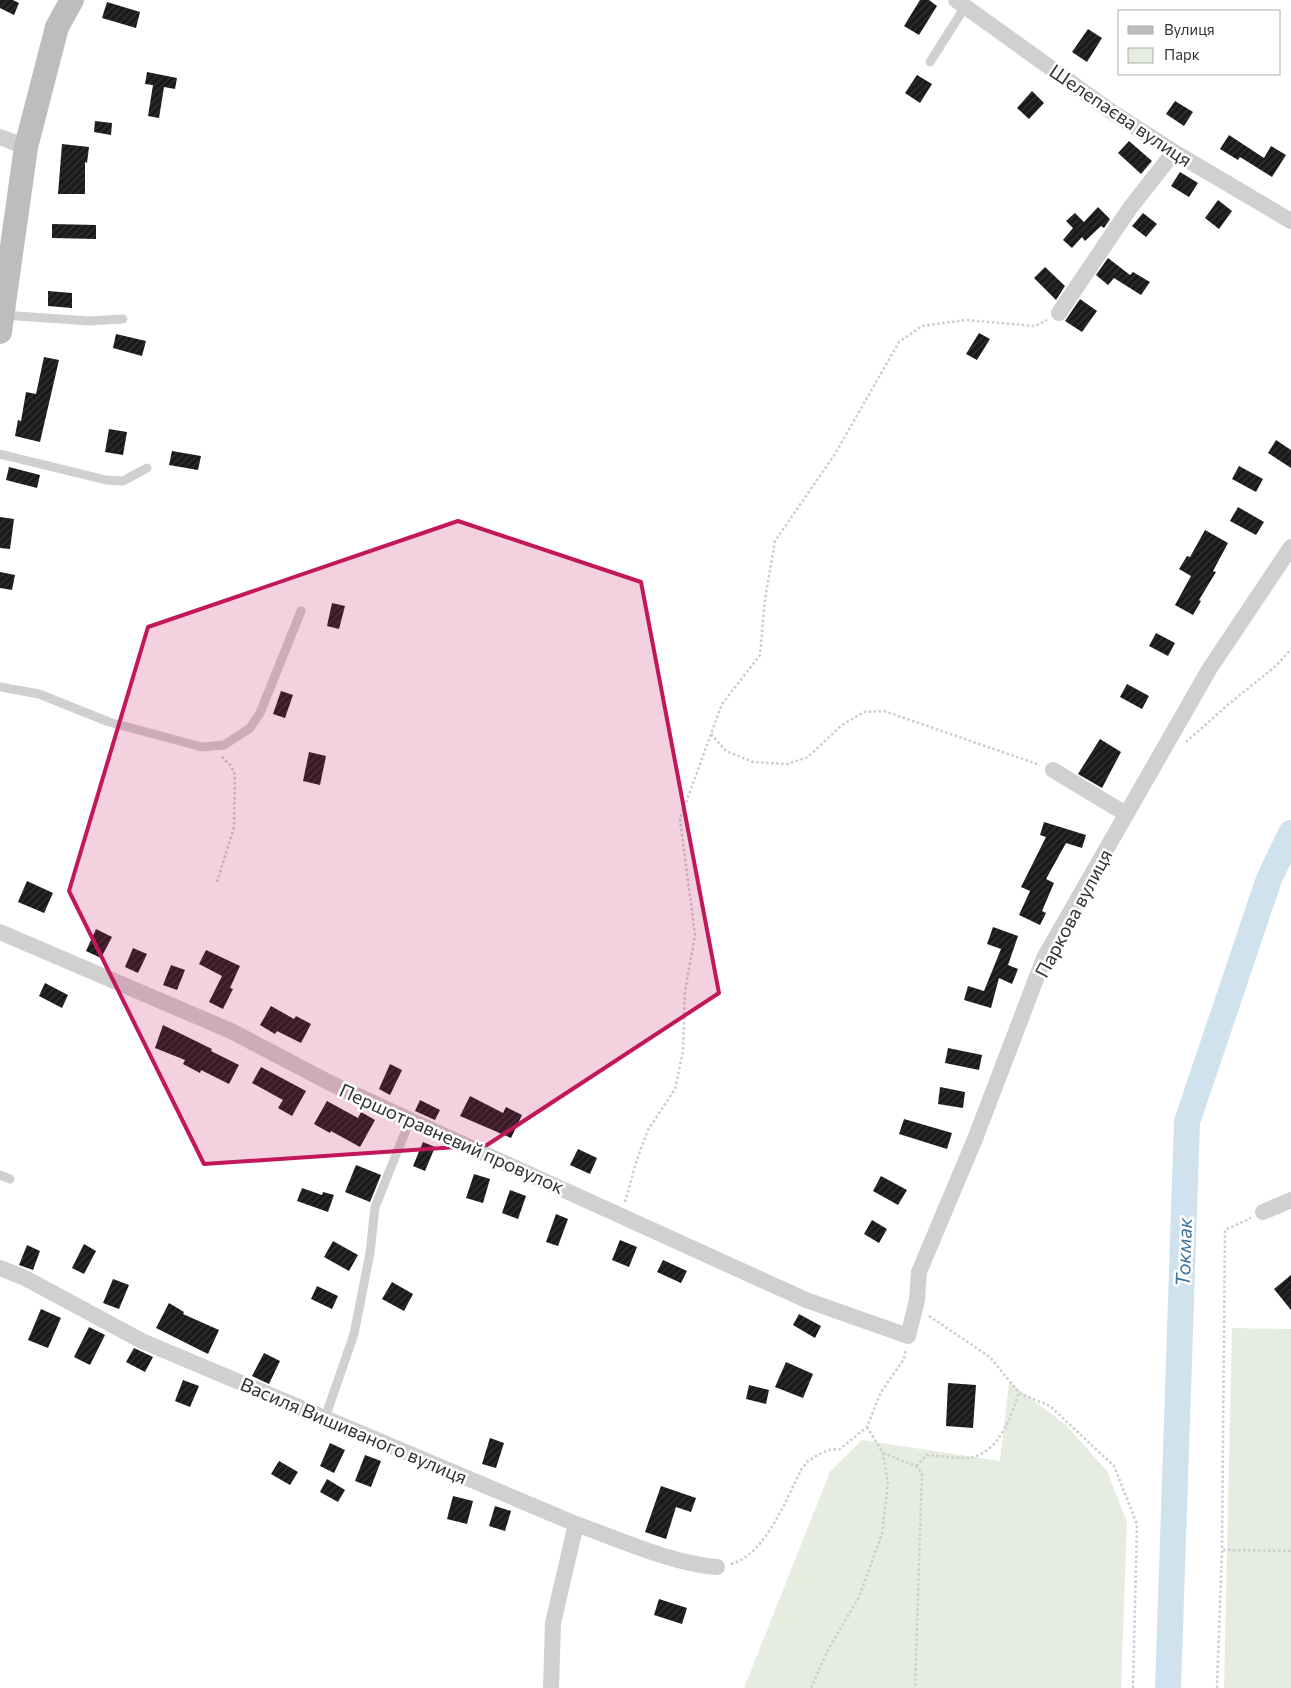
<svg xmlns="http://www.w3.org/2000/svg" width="1291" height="1688" font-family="Commissioner,sans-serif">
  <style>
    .green { fill: #e6ecdf }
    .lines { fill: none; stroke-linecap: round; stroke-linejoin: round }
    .river { stroke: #cfe2ee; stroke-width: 26 }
    .building { fill: url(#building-hatch) }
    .path { stroke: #cdcdcd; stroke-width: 2.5; stroke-dasharray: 2.5 2.5; stroke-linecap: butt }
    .lane { stroke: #d0d0d0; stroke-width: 9 }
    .street { stroke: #d0d0d0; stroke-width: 16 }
    .secondary { stroke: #bdbdbd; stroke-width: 24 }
    .marked { fill: #c2185b; fill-opacity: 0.2; stroke: #c2185b; stroke-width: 4; stroke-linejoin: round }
    .labels { text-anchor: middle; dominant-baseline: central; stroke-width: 5; stroke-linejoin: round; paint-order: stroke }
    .street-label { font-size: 19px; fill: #333; stroke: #fff }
    .water-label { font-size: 20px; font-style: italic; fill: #3f7597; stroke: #fff }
  </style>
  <defs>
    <pattern id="building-hatch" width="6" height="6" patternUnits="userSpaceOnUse" patternTransform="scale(1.25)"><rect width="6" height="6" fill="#1a1a1a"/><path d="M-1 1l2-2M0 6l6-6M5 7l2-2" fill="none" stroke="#333"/></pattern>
  </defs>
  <rect width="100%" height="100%" fill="#fff"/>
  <g class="green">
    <polygon points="1232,1328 1291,1329 1291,1688 1224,1688"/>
    <polygon points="1009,1382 1066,1425 1107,1471 1127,1522 1121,1688 744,1688 830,1472 862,1440 1000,1461"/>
  </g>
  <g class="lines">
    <polyline class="river" points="1168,1688 1187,1122 1269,879 1291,833"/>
  </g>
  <g class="building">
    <polygon points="0,0 13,0 19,3 14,15 0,8"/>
    <polygon points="920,0 929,0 937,6 919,35 904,26"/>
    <polygon points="107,2 140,12 136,28 102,18"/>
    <polygon points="1088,29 1102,38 1087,62 1072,52"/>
    <polygon points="147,72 177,78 175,89 164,87 159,118 148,116 153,85 145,84"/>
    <polygon points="917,75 932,84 920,103 905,93"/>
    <polygon points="1032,91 1044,103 1029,119 1017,108"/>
    <polygon points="1175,101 1193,112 1184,126 1166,114"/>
    <polygon points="95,121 112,123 111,135 94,132"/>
    <polygon points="1229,135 1264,158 1271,146 1286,155 1272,177 1240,157 1238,160 1220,149"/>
    <polygon points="1129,141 1152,161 1141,174 1118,153"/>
    <polygon points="62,144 89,147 87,163 85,162 85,194 58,194"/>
    <polygon points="1180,172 1198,183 1189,197 1171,186"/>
    <polygon points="1218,200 1232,211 1219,229 1205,218"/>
    <polygon points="1098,207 1110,219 1104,228 1101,226 1085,241 1082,237 1072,248 1063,240 1073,228 1066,221 1075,213 1084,222"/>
    <polygon points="1143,213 1157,224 1146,237 1132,226"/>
    <polygon points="52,224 96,225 96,239 52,238"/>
    <polygon points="1108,258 1130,275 1133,272 1150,282 1141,295 1114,278 1108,285 1096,275"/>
    <polygon points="1045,267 1065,286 1056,300 1034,278"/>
    <polygon points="48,291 72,293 72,308 48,306"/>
    <polygon points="1080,299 1097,311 1082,332 1065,321"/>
    <polygon points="979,333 990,339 977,360 966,354"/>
    <polygon points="116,334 146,341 142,356 113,348"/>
    <polygon points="44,357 59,360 40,442 15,436 18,420 21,421 26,392 36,394"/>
    <polygon points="109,429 127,432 123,455 105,452"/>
    <polygon points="1276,440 1291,450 1291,468 1268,453"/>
    <polygon points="172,451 201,456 198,470 169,465"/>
    <polygon points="1239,466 1263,479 1256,492 1232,479"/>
    <polygon points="9,467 40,475 37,488 6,480"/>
    <polygon points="1238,507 1264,522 1256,535 1230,521"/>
    <polygon points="0,517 14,519 10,549 0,548"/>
    <polygon points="1205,530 1228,543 1213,571 1216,572 1199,600 1201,601 1193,615 1175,605 1191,576 1179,569 1187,556 1190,557"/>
    <polygon points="0,572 15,575 12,590 0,588"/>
    <polygon points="332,603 345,606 339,629 327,626"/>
    <polygon points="1156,633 1175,643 1168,656 1149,646"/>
    <polygon points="1127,684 1149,696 1142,709 1120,697"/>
    <polygon points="281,691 293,695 285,718 273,714"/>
    <polygon points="1100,739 1121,752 1102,788 1078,774"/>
    <polygon points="309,752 326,756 320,785 303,781"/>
    <polygon points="1044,822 1086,835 1082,848 1066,843 1046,879 1054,883 1042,911 1046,913 1040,925 1019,915 1030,891 1021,887 1046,837 1040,835"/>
    <polygon points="27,881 53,893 44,913 18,902"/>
    <polygon points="993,927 1018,936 1008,965 1018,969 1012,984 999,978 991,1008 964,1000 968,986 984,991 1001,949 987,944"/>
    <polygon points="96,929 112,937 101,958 86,951"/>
    <polygon points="133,948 147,954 138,973 125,967"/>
    <polygon points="206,950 240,966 230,988 233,989 223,1009 209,1002 222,976 199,964"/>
    <polygon points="171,965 185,970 177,990 163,985"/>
    <polygon points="45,983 68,995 62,1008 39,996"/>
    <polygon points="271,1006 294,1019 296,1016 311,1024 301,1043 277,1031 275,1034 260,1025"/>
    <polygon points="163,1025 212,1049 211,1051 239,1065 229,1084 201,1070 200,1073 183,1064 185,1060 155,1048"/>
    <polygon points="948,1048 982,1055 979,1070 945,1063"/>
    <polygon points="390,1064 402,1070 390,1095 379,1089"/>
    <polygon points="261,1067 306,1091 292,1116 278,1108 283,1100 252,1083"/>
    <polygon points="940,1087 965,1092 963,1108 938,1104"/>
    <polygon points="470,1096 503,1113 506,1107 522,1115 511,1138 460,1116"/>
    <polygon points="420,1100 440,1110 435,1120 415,1111"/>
    <polygon points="327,1101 358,1118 361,1112 375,1120 360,1147 331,1131 330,1133 314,1124"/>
    <polygon points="904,1119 952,1133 947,1149 899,1134"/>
    <polygon points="423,1142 435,1147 425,1171 413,1166"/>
    <polygon points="578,1149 597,1158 590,1174 570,1165"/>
    <polygon points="356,1165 381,1175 370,1202 345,1192"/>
    <polygon points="474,1174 490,1179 483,1203 466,1198"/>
    <polygon points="881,1176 907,1190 898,1205 873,1191"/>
    <polygon points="302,1188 322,1195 323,1192 334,1195 328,1212 297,1201"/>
    <polygon points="510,1190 526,1196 518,1219 502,1213"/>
    <polygon points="556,1214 568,1219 558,1246 546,1242"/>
    <polygon points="872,1220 887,1229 879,1243 864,1234"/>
    <polygon points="620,1240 637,1247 629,1267 612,1260"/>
    <polygon points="333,1241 358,1255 349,1271 324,1257"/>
    <polygon points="84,1244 96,1251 84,1274 72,1268"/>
    <polygon points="27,1245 40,1251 33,1270 19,1265"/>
    <polygon points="663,1260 687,1271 681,1283 657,1272"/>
    <polygon points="1291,1275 1291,1310 1274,1289"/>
    <polygon points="113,1279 129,1285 119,1309 103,1303"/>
    <polygon points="392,1282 413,1294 404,1311 382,1299"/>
    <polygon points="317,1286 338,1296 332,1309 311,1299"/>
    <polygon points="169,1303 184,1312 183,1314 219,1330 208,1354 156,1328"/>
    <polygon points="41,1309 61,1318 48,1348 28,1340"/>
    <polygon points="799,1314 821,1326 815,1338 793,1325"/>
    <polygon points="89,1327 105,1335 90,1365 74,1357"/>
    <polygon points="134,1348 153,1357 145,1372 126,1362"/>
    <polygon points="264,1353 280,1361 269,1384 252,1376"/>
    <polygon points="786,1362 813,1374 803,1398 775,1387"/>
    <polygon points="183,1380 199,1386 190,1407 175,1401"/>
    <polygon points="948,1383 976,1385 973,1428 946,1426"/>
    <polygon points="749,1385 769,1390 766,1404 746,1399"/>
    <polygon points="490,1438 504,1443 496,1468 482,1464"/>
    <polygon points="330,1443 345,1450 334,1473 320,1466"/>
    <polygon points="365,1455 381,1461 371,1487 355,1481"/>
    <polygon points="279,1461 298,1472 290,1485 271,1474"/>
    <polygon points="327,1479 345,1490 338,1502 320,1492"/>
    <polygon points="661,1486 696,1498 691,1512 676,1507 666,1539 645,1532"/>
    <polygon points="453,1496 473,1501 467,1524 447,1519"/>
    <polygon points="495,1506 511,1511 505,1531 489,1526"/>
    <polygon points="659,1599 687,1608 682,1624 654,1615"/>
  </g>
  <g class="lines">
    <g class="path">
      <polyline points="711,734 726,751 753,762 787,764 808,757 842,725 864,712 884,711 1040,765"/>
      <polyline points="1186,742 1230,703 1276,666 1291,649"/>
      <polyline points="217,882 234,827 235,775 231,766 221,756"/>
      <polyline points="625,1202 637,1159 648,1130 675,1089 683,1051 685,991 695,935 680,819 722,704 760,655 765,599 775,541 835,454 899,342 922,326 966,320 1035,326 1047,320"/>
      <polyline points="929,1316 990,1357 1019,1393 1050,1406 1114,1466 1137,1524 1133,1688"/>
      <polyline points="883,1453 916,1466 922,1473 915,1688"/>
      <path d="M916,1466L927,1455C940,1456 953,1458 965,1458C997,1457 1011,1419 1018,1394"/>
      <polyline points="1223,1550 1291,1551"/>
      <path d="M731,1564C765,1555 786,1500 801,1470L808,1461L818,1455L828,1450L840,1449L867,1427L881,1392L904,1359L906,1349"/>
      <polyline points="811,1688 829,1648 859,1597 882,1534 888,1483 883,1453 867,1427"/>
      <polyline points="1217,1688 1222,1550 1225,1230 1251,1218"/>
    </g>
    <g class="lane">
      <polyline points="930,62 965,7"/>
      <polyline points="3,315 89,321 123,319"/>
      <polyline points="0,454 106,480 123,481 147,468"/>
      <polyline points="0,687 39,694 109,722 202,747 224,745 250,728 260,713 301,611"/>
      <polyline points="0,1175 10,1179"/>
      <polyline points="325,1418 354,1334 370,1253 375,1207 410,1120"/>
    </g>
    <g class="street">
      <polyline points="956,0 1112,112 1174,152 1291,221"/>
      <polyline points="0,137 26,147"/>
      <polyline points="1059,313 1130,208 1174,152"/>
      <polyline points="1053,770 1126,814"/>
      <polyline points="0,932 231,1031 330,1083 410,1120 806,1300 908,1336 917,1300 919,1272 975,1139 1044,958 1210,668 1291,547"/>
      <polyline points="1263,1212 1291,1200"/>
      <path d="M0,1268L25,1278L142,1341L576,1524C618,1539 673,1564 717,1567"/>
      <polyline points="551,1688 553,1623 576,1524"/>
    </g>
    <polyline class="secondary" points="0,332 26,147 57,27 72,0"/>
  </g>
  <path class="marked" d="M458,521L641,582L719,993L487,1145L204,1164L69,891L148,627Z"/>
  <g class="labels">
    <g class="street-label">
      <text transform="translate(1121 115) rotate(34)">Шелепаєва вулиця</text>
      <text transform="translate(1073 913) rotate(-62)">Паркова вулиця</text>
      <text transform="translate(452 1138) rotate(24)">Першотравневий провулок</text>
      <text transform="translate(354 1430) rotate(23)">Василя Вишиваного вулиця</text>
    </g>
    <g class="water-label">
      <text transform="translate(1183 1252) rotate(-88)">Токмак</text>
    </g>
  </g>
  <rect x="1118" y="10" width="162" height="65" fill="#ffffff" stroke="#adadad"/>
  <rect x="1128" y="26" width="25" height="8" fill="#bdbdbd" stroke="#adadad"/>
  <text x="1164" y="35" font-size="15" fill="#333333">Вулиця</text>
  <rect x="1128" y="48" width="25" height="15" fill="#e6ecdf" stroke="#adadad"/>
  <text x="1164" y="60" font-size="15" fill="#333333">Парк</text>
</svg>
